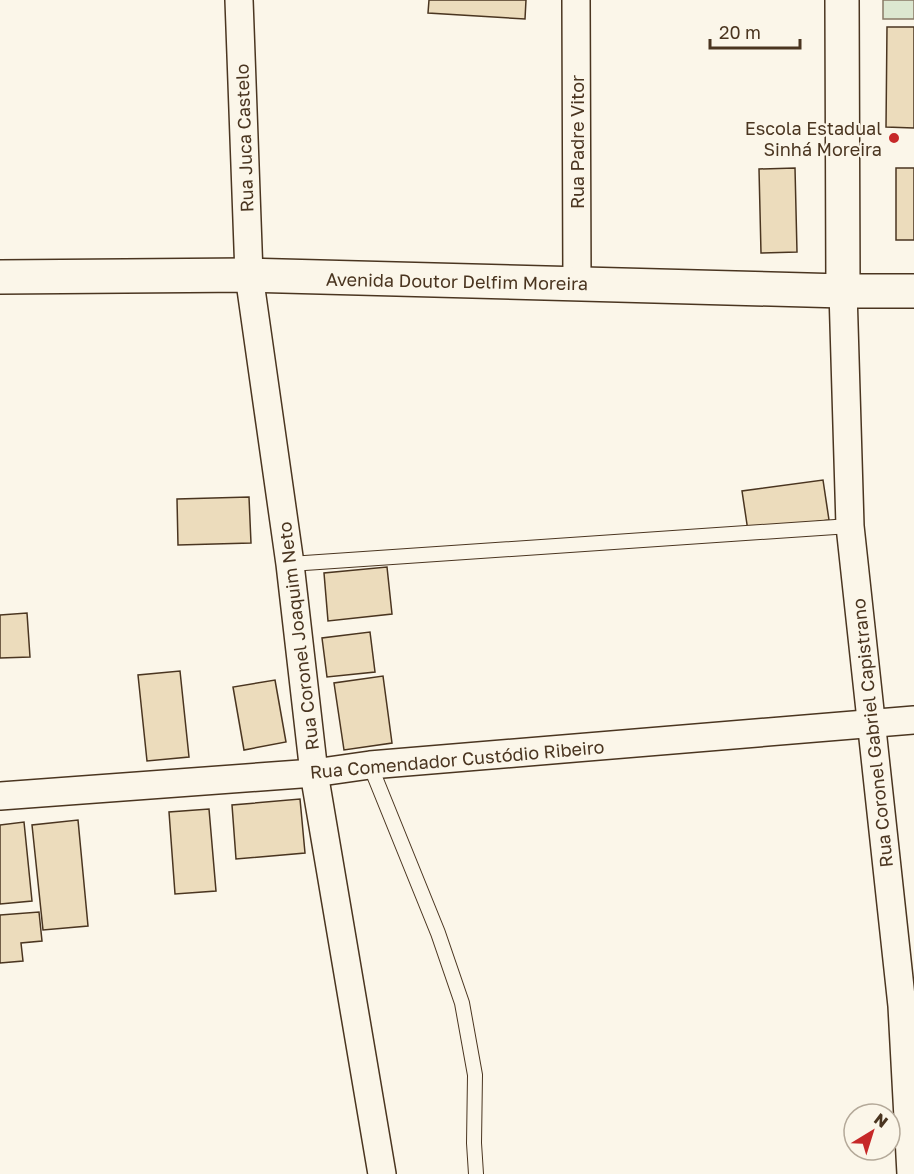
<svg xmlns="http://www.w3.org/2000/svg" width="914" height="1174" font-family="'Golos Text',sans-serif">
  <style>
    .green { fill: #dce7d0; stroke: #887966; stroke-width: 1.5 }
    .building { fill: #ecdcbc; stroke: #4a3520; stroke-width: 1.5 }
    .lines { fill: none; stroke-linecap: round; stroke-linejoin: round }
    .lane-casing { stroke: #4a3520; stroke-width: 16 }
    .street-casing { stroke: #4a3520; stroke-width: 30 }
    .secondary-casing { stroke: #4a3520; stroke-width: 36 }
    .lane { stroke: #fbf6e9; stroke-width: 14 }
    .street { stroke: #fbf6e9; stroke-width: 27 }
    .secondary { stroke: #fbf6e9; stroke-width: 33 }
    .poi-dot { fill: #c62828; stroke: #fbf6e9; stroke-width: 2 }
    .labels { text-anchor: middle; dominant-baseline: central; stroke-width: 4.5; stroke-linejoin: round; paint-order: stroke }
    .poi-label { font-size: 18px; fill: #4a3520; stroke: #fbf6e9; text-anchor: end }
    .street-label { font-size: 18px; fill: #4a3520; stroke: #fbf6e9 }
  </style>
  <rect width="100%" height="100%" fill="#fbf6e9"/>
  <rect class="green" x="883" y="0" width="31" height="19"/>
  <g class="building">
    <polygon points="429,0 526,0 525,19 428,13"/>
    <polygon points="887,27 914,27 914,128 886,127"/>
    <polygon points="795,168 797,252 761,253 759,169"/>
    <rect x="896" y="168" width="18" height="72"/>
    <polygon points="823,480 829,520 748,531 742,491"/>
    <polygon points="249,497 251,543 178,545 177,499"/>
    <polygon points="387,567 392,614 328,621 324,573"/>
    <polygon points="27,613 30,657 0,658 0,615"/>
    <polygon points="370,632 375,672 327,677 322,638"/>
    <polygon points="180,671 189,757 147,761 138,675"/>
    <polygon points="383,676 392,743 344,750 334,683"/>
    <polygon points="275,680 286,742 244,750 233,687"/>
    <polygon points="300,799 305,853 236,859 232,805"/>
    <polygon points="209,809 216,891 175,894 169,812"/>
    <polygon points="78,820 88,926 43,930 32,825"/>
    <polygon points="24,822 32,901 0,904 0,825"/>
    <polygon points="39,912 42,941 21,943 23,961 0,963 0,915"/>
  </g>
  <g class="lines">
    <g class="lane-casing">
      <g id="lane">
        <polyline points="290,564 850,526"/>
        <polyline points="370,765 438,933 462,1003 475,1075 474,1143 476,1174"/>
      </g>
    </g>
    <g class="street-casing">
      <g id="street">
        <polyline points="239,0 249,275 290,564 314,773 382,1174"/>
        <polyline points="576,0 577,284"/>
        <polyline points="843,291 850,526 902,1006 911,1174"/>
        <polyline points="0,796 314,773 370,765 914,720"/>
      </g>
    </g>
    <g class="secondary-casing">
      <g id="secondary">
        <polyline points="842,0 843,291"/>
        <polyline points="0,277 249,275 843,291 914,291"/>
      </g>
    </g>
    <use href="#lane" class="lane"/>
    <use href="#street" class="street"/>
    <use href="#secondary" class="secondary"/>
  </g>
  <circle class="poi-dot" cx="894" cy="138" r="6"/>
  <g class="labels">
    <g class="poi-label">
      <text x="882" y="128">Escola Estadual<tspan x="882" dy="21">Sinhá Moreira</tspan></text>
    </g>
    <g class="street-label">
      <text transform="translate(244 138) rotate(-92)">Rua Juca Castelo</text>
      <text transform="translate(577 142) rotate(-90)">Rua Padre Vitor</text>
      <text transform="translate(457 281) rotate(1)">Avenida Doutor Delfim Moreira</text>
      <text transform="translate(298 636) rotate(-97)">Rua Coronel Joaquim Neto</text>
      <text transform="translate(872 733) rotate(-96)">Rua Coronel Gabriel Capistrano</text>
      <text transform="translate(457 759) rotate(-5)">Rua Comendador Custódio Ribeiro</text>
    </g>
  </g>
  <g transform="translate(872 1132) rotate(38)"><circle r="28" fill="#fbf6e9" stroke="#b4a999" stroke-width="1.5"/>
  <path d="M0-4.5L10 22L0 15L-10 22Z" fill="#c62828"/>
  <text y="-9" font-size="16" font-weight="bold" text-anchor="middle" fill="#4a3520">N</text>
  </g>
  <path d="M710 39v9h90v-9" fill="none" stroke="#4a3520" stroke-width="3"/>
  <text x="719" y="39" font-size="18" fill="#4a3520" stroke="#fbf6e9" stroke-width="4.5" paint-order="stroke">20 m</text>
</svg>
